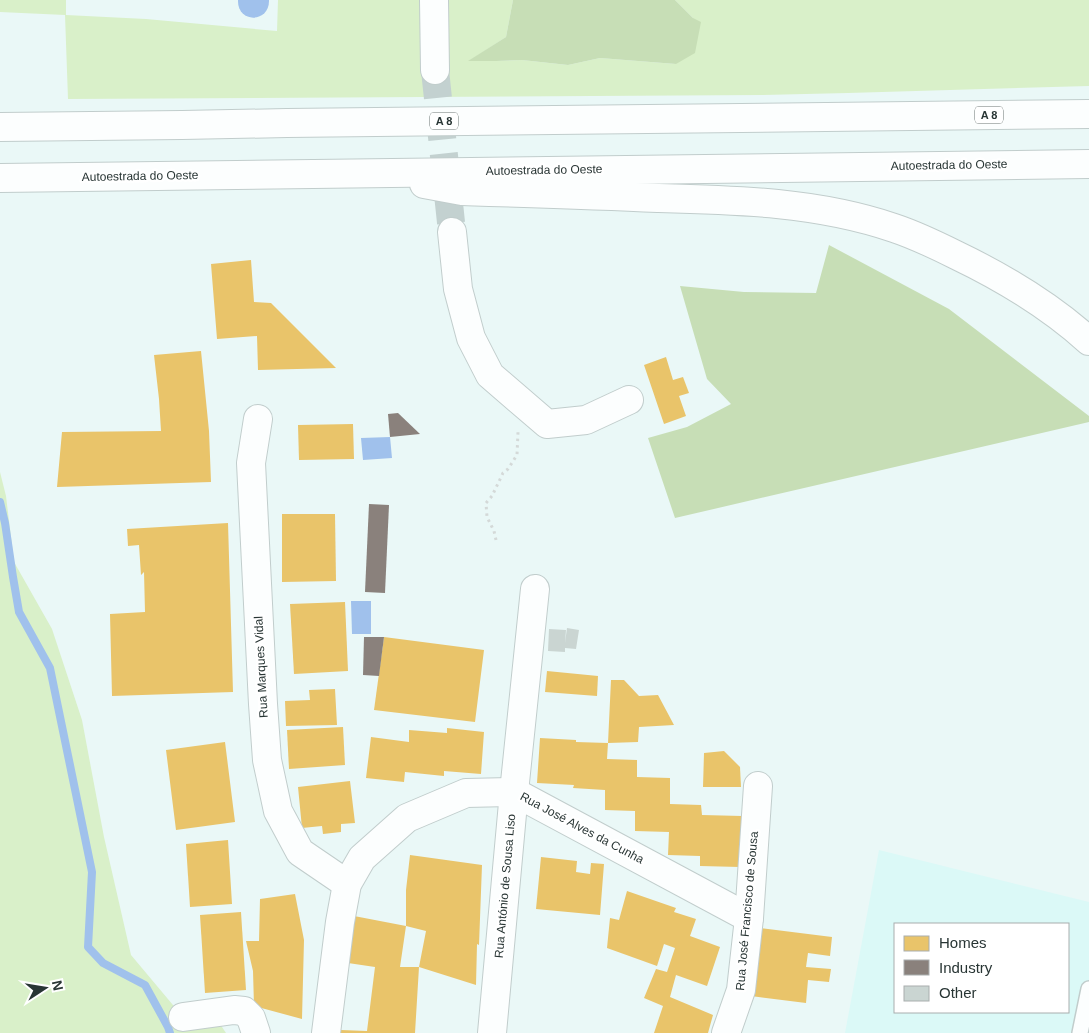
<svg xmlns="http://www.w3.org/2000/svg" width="1089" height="1033" font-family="Helvetica,sans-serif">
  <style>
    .built { fill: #dbf9f7; fill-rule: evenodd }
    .green { fill: #d9f0c9 }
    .forest { fill: #c7deb6 }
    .water { fill: #a0c1ec }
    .homes { fill: #e9c46a }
    .industry { fill: #8a817c }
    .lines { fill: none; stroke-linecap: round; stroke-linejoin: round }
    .stream { stroke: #a0c1ec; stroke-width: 8 }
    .building { fill: #cad5d2 }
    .street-tunnel { stroke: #c3d1d0; stroke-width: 28; stroke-dasharray: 28 14; stroke-linecap: butt }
    .lane-casing { stroke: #c1cdcc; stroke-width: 18 }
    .street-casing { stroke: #c1cdcc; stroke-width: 30 }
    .highway-casing { stroke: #c1cdcc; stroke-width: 30 }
    .path { stroke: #d4d9d8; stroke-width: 3; stroke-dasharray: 2.5 4; stroke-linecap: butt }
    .lane { stroke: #fcfefe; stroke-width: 15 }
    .street { stroke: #fcfefe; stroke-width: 28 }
    .highway { stroke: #fcfefe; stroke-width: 28 }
    .labels { text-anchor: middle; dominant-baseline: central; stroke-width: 5; stroke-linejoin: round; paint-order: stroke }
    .shield { fill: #fff; stroke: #687271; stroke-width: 1 }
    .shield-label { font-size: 11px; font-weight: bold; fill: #283534 }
    .street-label { font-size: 12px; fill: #283534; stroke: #fff }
  </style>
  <rect width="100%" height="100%" fill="#eaf8f7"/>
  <path class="built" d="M879,850L1089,902V1033H845ZM895,924H1068V1012H895Z"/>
  <g class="green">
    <polygon points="0,0 66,0 66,15 146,19 277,31 278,0 513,0 506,37 469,61 496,61 522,60 568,65 600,58 676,64 693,18 675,0 1089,0 1089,86 848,93 763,95 68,99 65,15 0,12"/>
    <polygon points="0,472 6,496 14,562 52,629 82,720 104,837 131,955 183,1017 216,1018 226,1033 0,1033"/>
  </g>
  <g class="forest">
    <polygon points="513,0 675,0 693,18 701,22 695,53 676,64 600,58 568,65 522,60 496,61 468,61 506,37"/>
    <polygon points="829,245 949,309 1089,416 1089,422 675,518 648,438 687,427 731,404 707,379 680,286 744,292 816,293"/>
  </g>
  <g class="water">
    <path d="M238,0H269C270,23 237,24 238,0Z"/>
    <polygon points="390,437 392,458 363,460 361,438"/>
    <polygon points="351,601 371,601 371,634 352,634"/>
  </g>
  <g class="homes">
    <polygon points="251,260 254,302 271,303 336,368 258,370 257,336 217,339 211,264"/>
    <polygon points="201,351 209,431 211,482 57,487 62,432 161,431 159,399 154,355"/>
    <polygon points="666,357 673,380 683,377 689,393 679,396 686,416 664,424 644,365"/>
    <polygon points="353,424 354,459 299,460 298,425"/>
    <polygon points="282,514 335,514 336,581 282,582"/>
    <polygon points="228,523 233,692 112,696 110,614 145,612 144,572 141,575 139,545 128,546 127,529"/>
    <polygon points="345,602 348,671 294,674 290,604"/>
    <polygon points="384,637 484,650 475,722 374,710"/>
    <polygon points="547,671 598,676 597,696 545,692"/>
    <polygon points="611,680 624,680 639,696 658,695 674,725 639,727 638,742 608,743"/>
    <polygon points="335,689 337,725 286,726 285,701 310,700 309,690"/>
    <polygon points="343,727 345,765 289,769 287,730"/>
    <polygon points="447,728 484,732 481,774 444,771 444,776 405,772 404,782 366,778 371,737 409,742 409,730 447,733"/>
    <polygon points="540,738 576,740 576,742 608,743 607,759 637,760 637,777 670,778 670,804 701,805 702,815 742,816 740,867 700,866 700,856 668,855 669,832 635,831 635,811 605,810 605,790 573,788 574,785 537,783"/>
    <polygon points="225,742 235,822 176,830 166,750"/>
    <polygon points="724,751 740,767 741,787 703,787 704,753"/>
    <polygon points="350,781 355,823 341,824 341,832 323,834 322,826 302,828 298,787"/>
    <polygon points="228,840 232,904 190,907 186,844"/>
    <polygon points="410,855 482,865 479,945 477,944 476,985 419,967 426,931 406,926 400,967 419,967 415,1033 341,1033 341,1030 367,1031 375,967 348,963 354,916 406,926 406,890"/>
    <polygon points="541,857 577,861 576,872 590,874 591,863 604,864 600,915 536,909"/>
    <polygon points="627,891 676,908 674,912 696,919 690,936 720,947 707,986 676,975 670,997 713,1015 708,1033 654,1033 663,1006 644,998 656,969 667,972 675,948 664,944 657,966 607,948 610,918 619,920"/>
    <polygon points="295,894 304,940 302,1019 254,1006 253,971 246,941 259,941 260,899"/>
    <polygon points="241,912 246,990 205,993 200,915"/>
    <polygon points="759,928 832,937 830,956 808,953 806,967 831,969 829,982 808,980 806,1003 751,996"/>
  </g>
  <g class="industry">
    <polygon points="398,413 420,434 390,437 388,414"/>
    <polygon points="369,504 389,505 385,593 365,592"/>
    <polygon points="364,637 384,637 379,676 363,675"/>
  </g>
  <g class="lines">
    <polyline class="stream" points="0,502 5,523 13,577 19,612 50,668 92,872 88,947 103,963 145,985 168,1027 170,1033"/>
  </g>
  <polygon class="building" points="567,628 579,630 576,649 565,648 565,652 548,651 549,629 566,630 565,643"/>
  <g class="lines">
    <polyline class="street-tunnel" points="435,70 452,232"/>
    <g class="lane-casing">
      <polyline id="lane" points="1080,1033 1089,989"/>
    </g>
    <g class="street-casing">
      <g id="street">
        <polyline points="434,0 435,70"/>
        <polyline points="452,232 458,289 471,338 490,375 547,424 586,420 629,400"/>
        <polyline points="258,419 251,463 263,704 267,760 278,811 300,852 347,884"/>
        <polyline points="183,1017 234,1010 244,1011 251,1018 256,1033"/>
        <polyline points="326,1033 340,922 347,884 362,858 407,818 466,793 514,792 749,918"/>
        <polyline points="492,1033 514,792 535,589"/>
        <polyline points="726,1033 741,990 749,918 758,786"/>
      </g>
    </g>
    <g class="highway-casing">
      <g id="highway">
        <polyline points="0,127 182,125 287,123 1089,114"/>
        <polyline points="0,178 1089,164"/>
        <path d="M424,184L462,191C527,193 593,195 658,198C737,200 818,202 894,228C915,235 936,245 956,255C1004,278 1049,305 1089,341"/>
      </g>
    </g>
    <polyline class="path" points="496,540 494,531 487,517 486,503 492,496 503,473 508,469 517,455 518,432"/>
    <use href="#lane" class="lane"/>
    <use href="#street" class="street"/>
    <use href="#highway" class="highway"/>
  </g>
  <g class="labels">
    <g class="shield">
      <rect x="975" y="106.5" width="28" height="17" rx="4"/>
      <rect x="430" y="112.5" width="28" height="17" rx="4"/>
    </g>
    <g class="shield-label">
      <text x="989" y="115">A 8</text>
      <text x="444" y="121">A 8</text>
    </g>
    <g class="street-label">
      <text transform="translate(949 165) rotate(-1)">Autoestrada do Oeste</text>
      <text transform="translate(544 170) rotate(-1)">Autoestrada do Oeste</text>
      <text transform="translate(140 176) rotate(-1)">Autoestrada do Oeste</text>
      <text transform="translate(261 667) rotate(-93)">Rua Marques Vidal</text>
      <text transform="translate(582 828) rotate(28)">Rua José Alves da Cunha</text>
      <text transform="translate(505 886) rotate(-85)">Rua António de Sousa Liso</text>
      <text transform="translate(747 911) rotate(-85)">Rua José Francisco de Sousa</text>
    </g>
  </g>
  <rect x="894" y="923" width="175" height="90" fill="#ffffff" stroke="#a9aeae"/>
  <rect x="904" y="936" width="25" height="15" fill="#e9c46a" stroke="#a9aeae"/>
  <text x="939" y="948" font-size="15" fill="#283534">Homes</text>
  <rect x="904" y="960" width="25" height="15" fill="#8a817c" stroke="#a9aeae"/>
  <text x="939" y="973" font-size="15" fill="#283534">Industry</text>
  <rect x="904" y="986" width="25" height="15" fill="#cad5d2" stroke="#a9aeae"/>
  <text x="939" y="998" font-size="15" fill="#283534">Other</text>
  <g transform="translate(45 988) rotate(78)" stroke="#ffffff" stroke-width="4" paint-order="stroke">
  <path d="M0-4L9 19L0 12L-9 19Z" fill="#283534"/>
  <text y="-8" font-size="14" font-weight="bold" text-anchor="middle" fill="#283534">N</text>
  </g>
</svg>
